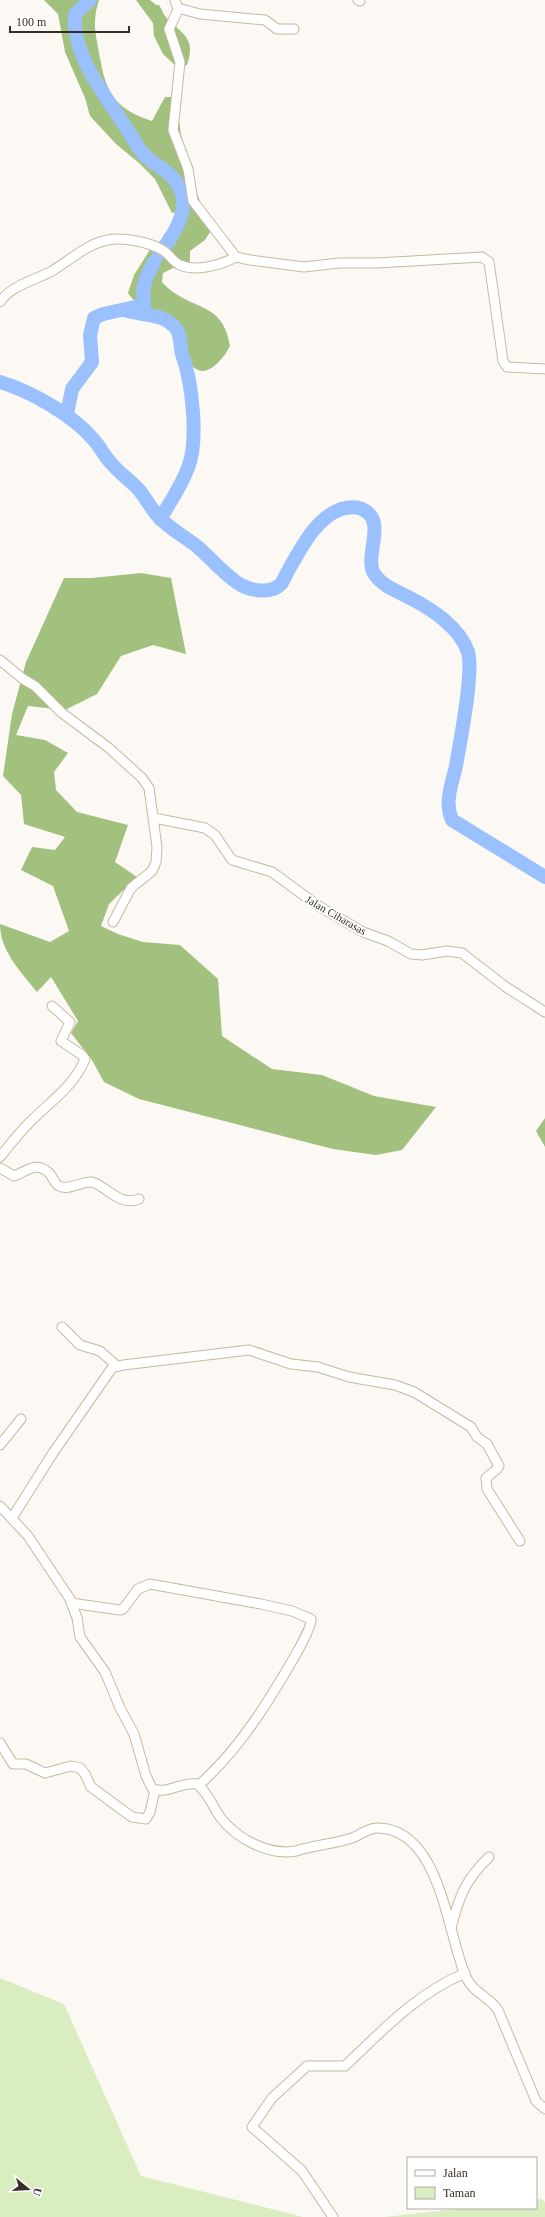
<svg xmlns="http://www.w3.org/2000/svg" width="545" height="2217" font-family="Georgia,serif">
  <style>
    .green { fill: #d9edc1 }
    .forest { fill: #a2c07e }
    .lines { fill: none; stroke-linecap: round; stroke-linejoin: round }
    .river { stroke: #9ac1fe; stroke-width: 14 }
    .minor-casing { stroke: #c7b8a0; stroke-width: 11 }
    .minor { stroke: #fff; stroke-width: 9 }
    .labels { text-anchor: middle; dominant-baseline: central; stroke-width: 4; stroke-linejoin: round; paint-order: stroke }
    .street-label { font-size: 11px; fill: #342e24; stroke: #fff }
  </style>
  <rect width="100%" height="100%" fill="#fcf9f4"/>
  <g class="green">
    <polygon points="0,1978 64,2004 141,2176 303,2217 0,2217"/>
    <polygon points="541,2199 545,2202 545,2217 385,2217 464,2208 536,2208 536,2200"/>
  </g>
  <g class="forest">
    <path d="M44,0H99C94,15 94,27 97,42C105,84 106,106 152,121L165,97H175C181,124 181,151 190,177C197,195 206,212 210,232L205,240L190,251V261L183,268H173L163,273L162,282C189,312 223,299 230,346C224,358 205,383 191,364C187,360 187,352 186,346C182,326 169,310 147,309C140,301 135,304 128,293L134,275L151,248L158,256L176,243V233L183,211L172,213L155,179L139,163L116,144L90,116L85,98L65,52L58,14Z"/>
    <path d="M136,0H150L156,5H159C161,8 163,13 165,16C181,34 197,37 187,65L177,67L163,54L154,36L153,23Z"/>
    <path d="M141,573L171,578L186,654L153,645L121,656L97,694L65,710L28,706L16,735L45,740L68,753L54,772L56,790L77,812L128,825L115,862L137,877L109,904L101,926L118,934L143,942L180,945L218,979L222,1036L272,1069L322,1075L374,1096L436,1107L402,1150L376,1155L333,1149L139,1099L104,1082L92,1060L71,1033L78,1021L51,977L37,992C21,972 0,951 0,924L50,942L69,931L53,886L21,870L32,847L55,850L65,837L24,824L21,795L3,776L12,714L26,662L64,578H92Z"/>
    <polygon points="545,1118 545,1147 536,1131"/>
  </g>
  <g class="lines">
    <g class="river">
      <path d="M90,0L75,14C72,53 101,90 121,120C128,130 134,141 141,151C149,162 162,167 171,176C197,201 176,232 159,254"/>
      <path d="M124,310C141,316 165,312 177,330C181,336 180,347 182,354C192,382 199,440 188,468C181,486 170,503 160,519"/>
      <path d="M0,382C30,391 73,415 93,439C100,446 104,456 111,463C119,473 130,480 139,490C147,499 152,512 162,520C173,531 187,538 199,548C210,558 229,579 241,585C252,591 271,594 281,584C284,580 286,574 289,569C302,547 315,519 341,509C348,507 355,506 362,509C389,521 362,557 375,575C384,587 397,591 410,598C432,609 460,628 468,652C474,673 460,742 456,766C452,784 444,802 452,820L545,877"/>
      <polyline points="67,414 72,389 92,362 90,335 94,318 103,314 144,305 143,289 147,276 154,262"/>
    </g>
    <g class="minor-casing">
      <g id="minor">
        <polyline points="175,0 178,10 169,29 180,62 173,130 188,169 193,201 236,257 250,260 304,267 339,263 377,263 482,257 489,262 503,361 507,367 545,369"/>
        <polyline points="358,0 360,1"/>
        <polyline points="178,8 200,14 265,20 277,29 294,29"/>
        <path d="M0,302C11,285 36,280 52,271C69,261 88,243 108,240C124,237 150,242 164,251C170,255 173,262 180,265C197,272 221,265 236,257"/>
        <polyline points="0,660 23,679 35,686 62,713 109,748 142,778 149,788 157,847 156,862 152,871 131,888 113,922"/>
        <polyline points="154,818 205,828 215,835 232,860 272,872 317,905 363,932 388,941 411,954 422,955 447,951 462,953 506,987 545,1012"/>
        <path d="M0,1157C9,1146 18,1134 28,1124C47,1104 74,1087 85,1059L82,1055L61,1041L70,1022L52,1006"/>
        <path d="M0,1168L14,1176C27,1171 37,1160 50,1174C53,1178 54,1183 59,1186C68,1191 82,1181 92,1182C108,1187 120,1207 139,1199"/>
        <polyline points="62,1327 80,1345 100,1351 117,1366"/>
        <polyline points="0,1445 21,1419"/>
        <path d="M0,1506L28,1536L70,1599L77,1618L80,1637L105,1672L120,1708L134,1734L146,1776L152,1788C165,1796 182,1781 197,1784C207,1791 213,1807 220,1817C236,1838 268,1856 296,1851C314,1845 334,1844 352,1838C361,1835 367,1828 377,1828C441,1828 447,1935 466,1977C473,1993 489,1996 498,2010L536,2101L545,2109"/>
        <polyline points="12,1518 53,1453 112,1368 123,1365 249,1350 291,1364 318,1367 349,1377 395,1385 414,1392 471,1427 477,1437 487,1444 499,1466 497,1469 486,1478 487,1489 520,1541"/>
        <path d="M71,1603L120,1610L123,1609L138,1589L150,1584L261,1604L292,1611L311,1619C314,1630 263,1709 253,1723C238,1745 219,1767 199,1785"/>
        <polyline points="0,1743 13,1764 26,1764 45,1773 71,1766 80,1768 85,1774 91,1787 132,1817 146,1819 150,1812 155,1790"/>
        <path d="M451,1928C459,1897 465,1880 489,1857"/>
        <path d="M333,2217L302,2171L252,2127L272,2098L307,2066H345C383,2030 416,1994 465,1973"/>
      </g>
    </g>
    <use href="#minor" class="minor"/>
  </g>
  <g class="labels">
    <g class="street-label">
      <text transform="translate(336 915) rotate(30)">Jalan Ciharasas</text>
    </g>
  </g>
  <rect x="407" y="2157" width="130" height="52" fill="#ffffff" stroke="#aeaba7"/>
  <rect x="415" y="2170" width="20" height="6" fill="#ffffff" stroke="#aeaba7"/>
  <text x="443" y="2177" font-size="12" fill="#342e24">Jalan</text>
  <rect x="415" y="2187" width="20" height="12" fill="#d9edc1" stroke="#aeaba7"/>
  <text x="443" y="2197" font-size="12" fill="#342e24">Taman</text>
  <g transform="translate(28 2189) rotate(108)" stroke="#ffffff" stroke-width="3" paint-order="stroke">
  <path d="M0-3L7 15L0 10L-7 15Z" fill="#342e24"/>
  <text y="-6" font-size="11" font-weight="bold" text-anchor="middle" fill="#342e24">U</text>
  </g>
  <path d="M10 26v6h119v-6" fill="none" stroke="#342e24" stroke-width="2"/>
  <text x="16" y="26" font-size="12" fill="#342e24" stroke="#ffffff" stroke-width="3" paint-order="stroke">100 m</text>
</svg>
